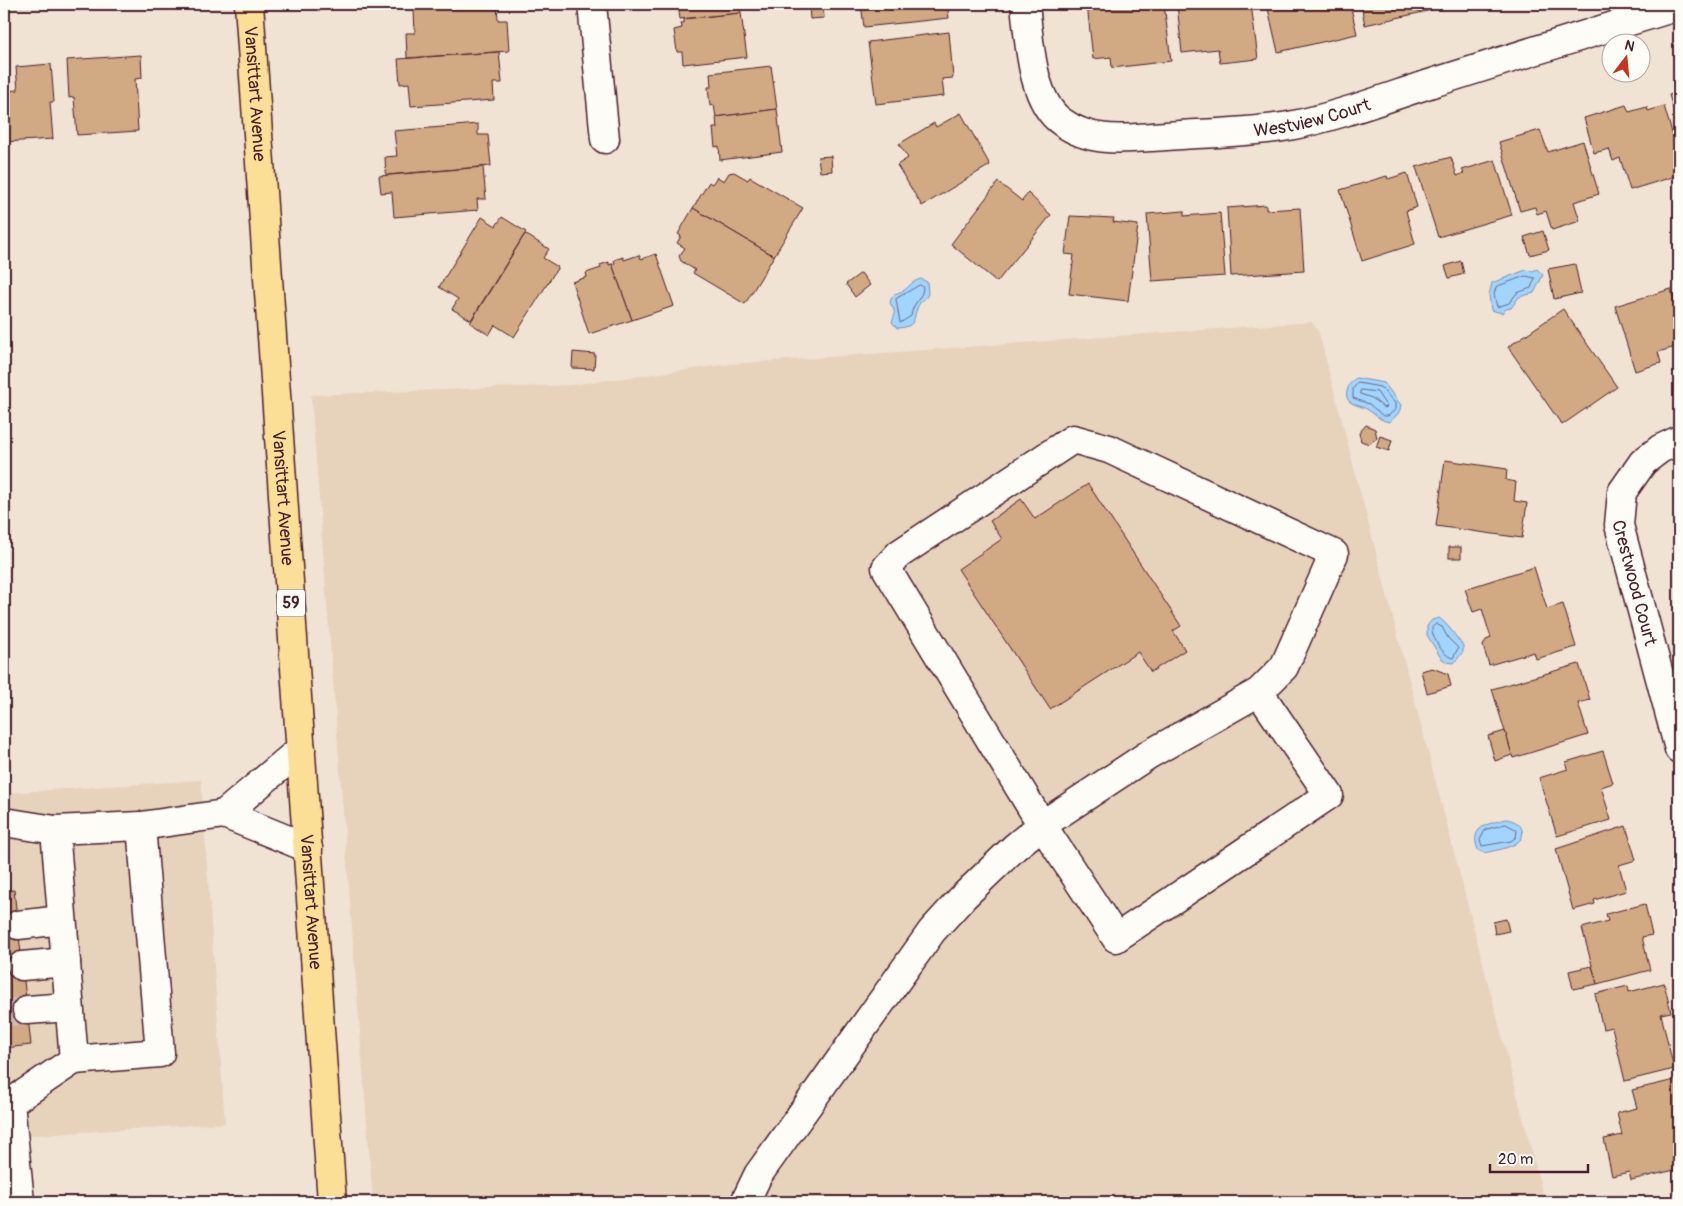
<svg xmlns="http://www.w3.org/2000/svg" width="1683" height="1206" font-family="Pangolin,sans-serif">
  <style>
    .built { fill: #e7d2bc }
    .water { fill: #a1d5ff; stroke: #7e8caa }
    .lines { fill: none; stroke-linecap: round; stroke-linejoin: round }
    .shore { stroke: #6d6880; stroke-width: 1 }
    .building { fill: #d1a983; stroke: #4a1f2b }
    .minor-tunnel { stroke: #cfbcb2; stroke-width: 28; stroke-dasharray: 28 14; stroke-linecap: butt }
    .minor-casing { stroke: #4a1f2b; stroke-width: 31 }
    .major-casing { stroke: #4a1f2b; stroke-width: 31 }
    .minor { stroke: #fdfcf7; stroke-width: 28 }
    .major { stroke: #fbdf96; stroke-width: 28 }
    .labels { text-anchor: middle; dominant-baseline: central; stroke-width: 4.5; stroke-linejoin: round; paint-order: stroke }
    .shield { fill: #fdfcf7; stroke: #806168; stroke-width: 1 }
    .shield-label { font-size: 16px; font-weight: bold; fill: #4a1f2b }
    .street-label { font-size: 18px; fill: #4a1f2b; stroke: #fdfcf7 }
  </style>
  <rect width="100%" height="100%" fill="#f0e3d4"/>
  <filter id="ink" filterUnits="userSpaceOnUse"><feTurbulence type="fractalNoise" baseFrequency=".02" numOctaves="2"/><feDisplacementMap in="SourceGraphic" scale="10" xChannelSelector="R" yChannelSelector="G"/><feConvolveMatrix kernelMatrix="1 2 1 2 8 2 1 2 1" color-interpolation-filters="sRGB"/></filter>
  <g filter="url(#ink)">
    <g class="built">
      <polygon points="1312,322 1319,333 1545,1202 373,1202 311,395 570,385 731,364"/>
      <polygon points="201,780 225,1123 4,1137 4,793"/>
    </g>
    <g class="water">
      <polygon points="1537,269 1543,275 1534,293 1519,297 1511,308 1506,309 1502,313 1491,310 1489,295 1492,283 1526,270 1533,271"/>
      <path d="M921,279L927,282L928,294C926,299 922,300 920,303C911,316 920,327 897,328L892,322C896,314 895,310 890,303C893,290 899,295 907,288C912,283 914,281 921,279Z"/>
      <path d="M1356,378L1384,383L1401,405C1400,414 1395,417 1389,422C1379,420 1376,415 1368,410C1360,404 1344,406 1347,391C1349,384 1351,382 1356,378Z"/>
      <path d="M1439,618C1448,624 1456,637 1463,646V652L1454,663L1447,662L1441,658L1427,635V626L1432,620Z"/>
      <path d="M1506,819C1513,820 1520,823 1522,830C1527,847 1495,850 1484,853L1478,850C1469,826 1488,824 1506,819Z"/>
    </g>
    <g class="lines">
      <g class="shore">
        <polygon points="1526,276 1535,278 1531,288 1517,293 1509,303 1497,307 1494,294 1496,287"/>
        <path d="M920,285L923,287C923,298 912,303 911,316L900,323L896,299Z"/>
        <polygon points="1358,383 1380,387 1395,403 1395,410 1388,416 1383,416 1369,404 1353,398 1353,389"/>
        <polygon points="1361,390 1377,392 1387,407 1384,408 1372,398 1360,394"/>
        <path d="M1436,624L1442,627L1448,638L1458,648L1453,658C1444,657 1431,637 1432,628Z"/>
        <polygon points="1506,824 1517,830 1516,837 1511,841 1482,846 1480,840 1485,830"/>
      </g>
    </g>
    <g class="building">
      <polygon points="497,4 498,20 507,20 509,51 407,58 406,33 415,33 414,10"/>
      <polygon points="678,4 740,4 741,13 680,19"/>
      <polygon points="861,4 947,4 949,18 864,27"/>
      <polygon points="1087,4 1164,4 1171,61 1112,68 1111,57 1093,59"/>
      <polygon points="1177,4 1251,4 1258,59 1220,63 1218,49 1182,53"/>
      <polygon points="1267,4 1350,4 1357,34 1278,52"/>
      <polygon points="1361,4 1431,4 1432,10 1365,25"/>
      <polygon points="823,5 824,18 810,19 809,7"/>
      <polygon points="741,13 747,57 683,64 682,52 677,52 674,30 682,28 681,23 684,23 684,19"/>
      <polygon points="949,32 953,78 942,79 944,96 876,104 868,42"/>
      <polygon points="499,52 502,83 493,83 494,100 411,106 409,83 400,84 398,59"/>
      <polygon points="141,55 142,78 135,79 138,131 77,135 74,97 69,98 67,60"/>
      <polygon points="51,64 54,102 50,102 53,139 4,142 4,91 18,90 16,67"/>
      <polygon points="771,66 777,109 716,117 714,105 710,106 708,87 711,87 710,73"/>
      <polygon points="1679,92 1679,128 1669,95"/>
      <polygon points="1626,105 1629,112 1647,107 1648,111 1664,106 1679,156 1679,175 1630,190 1620,158 1613,161 1609,149 1594,153 1584,118"/>
      <polygon points="777,109 782,152 720,160 719,146 715,147 713,128 717,128 716,117"/>
      <polygon points="961,113 990,165 922,206 897,165 908,158 899,144 934,123 936,127"/>
      <polygon points="478,124 478,135 488,135 491,166 386,175 385,157 397,156 394,131"/>
      <polygon points="1540,130 1548,152 1583,141 1599,194 1574,202 1580,221 1552,230 1546,211 1537,214 1535,207 1520,211 1499,142"/>
      <polygon points="831,156 832,171 820,172 818,157"/>
      <polygon points="1451,157 1457,176 1464,173 1462,170 1495,160 1512,215 1438,237 1416,167"/>
      <polygon points="483,167 486,199 477,199 478,210 394,217 392,192 381,193 379,176"/>
      <polygon points="734,172 748,180 750,177 803,208 774,256 693,208 709,182 712,184 717,177 724,181 729,173"/>
      <polygon points="1407,173 1417,207 1406,211 1415,244 1362,261 1340,190 1387,176 1388,179"/>
      <polygon points="998,182 1022,201 1028,193 1051,215 997,282 951,244"/>
      <polygon points="1266,205 1266,210 1300,208 1304,271 1231,276 1227,208"/>
      <polygon points="693,208 774,256 745,304 693,273 695,270 681,261 679,256 685,248 677,243 681,236 678,234"/>
      <polygon points="1184,211 1184,216 1220,213 1225,276 1152,281 1147,214"/>
      <polygon points="1070,216 1114,218 1113,222 1138,225 1128,301 1069,294 1074,255 1065,254"/>
      <polygon points="482,217 496,226 502,217 526,232 471,320 452,309 458,299 439,287"/>
      <polygon points="1543,231 1549,250 1530,255 1524,237"/>
      <polygon points="525,234 549,249 543,258 558,267 514,337 495,325 489,335 470,323"/>
      <polygon points="656,254 674,306 632,320 612,264 615,263 614,260 623,257 624,260 639,255 641,259"/>
      <polygon points="1461,261 1464,274 1449,278 1445,266"/>
      <polygon points="609,262 609,265 612,264 632,320 589,334 572,282 587,277 586,273 601,268 600,265"/>
      <polygon points="1575,264 1581,293 1554,299 1548,269"/>
      <polygon points="861,273 870,285 855,297 846,284"/>
      <polygon points="1671,289 1679,318 1679,346 1658,352 1661,363 1635,371 1615,306"/>
      <polygon points="1563,309 1617,387 1562,425 1508,347"/>
      <polygon points="573,352 595,354 594,369 572,368"/>
      <polygon points="1366,425 1375,429 1377,438 1369,444 1361,441 1359,433"/>
      <polygon points="1380,436 1392,440 1389,451 1376,447"/>
      <polygon points="1445,460 1507,469 1506,480 1516,482 1514,501 1527,503 1522,538 1436,526"/>
      <polygon points="1088,484 1181,626 1173,631 1185,650 1151,672 1138,652 1050,709 958,569 1002,539 990,521 1021,499 1035,519"/>
      <rect x="1449" y="547" width="12" height="11"/>
      <polygon points="1534,567 1547,609 1563,604 1576,647 1536,659 1534,652 1489,665 1483,646 1486,640 1491,638 1482,609 1473,612 1465,589"/>
      <polygon points="1579,664 1590,700 1578,703 1588,735 1513,758 1492,689"/>
      <polygon points="1432,668 1448,674 1451,686 1427,693 1421,671"/>
      <polygon points="1505,731 1512,755 1495,761 1488,736"/>
      <polygon points="1603,751 1613,783 1601,787 1611,820 1557,836 1539,778 1568,769 1566,762"/>
      <polygon points="1626,826 1636,860 1619,865 1626,891 1594,900 1595,904 1573,910 1556,849"/>
      <polygon points="14,890 31,1045 4,1048 4,891"/>
      <polygon points="1645,904 1652,935 1642,937 1650,970 1597,984 1582,928 1608,921 1606,914"/>
      <polygon points="1506,919 1509,931 1495,934 1493,922"/>
      <polygon points="1592,966 1597,984 1573,989 1569,971"/>
      <polygon points="1664,983 1671,1012 1661,1014 1674,1069 1625,1081 1612,1027 1603,1029 1595,994 1628,986 1629,992"/>
      <polygon points="1679,1079 1679,1169 1631,1180 1629,1172 1612,1176 1604,1139 1622,1135 1617,1113 1637,1108 1632,1090"/>
    </g>
    <g class="lines">
      <polyline class="minor-tunnel" points="4,1013 27,1010"/>
      <g class="minor-casing">
        <g id="minor">
          <polyline points="592,4 605,139"/>
          <path id="s1" d="M1025,4C1029,38 1031,101 1062,122C1093,145 1129,138 1166,136C1207,133 1248,133 1289,126C1336,117 1383,99 1429,84C1512,58 1596,31 1679,6"/>
          <path id="s2" d="M1679,440L1660,449L1643,462L1622,492L1619,525L1679,749"/>
          <polyline points="301,749 224,814 308,848"/>
          <polyline points="4,822 55,830 141,826 224,814"/>
          <polyline points="55,830 74,1060 160,1053 141,826"/>
          <polyline points="18,925 62,920"/>
          <polyline points="22,966 66,962"/>
          <polyline points="27,1010 69,1007"/>
          <polyline points="4,1103 10,1103 20,1202"/>
          <polyline points="10,1103 74,1060"/>
          <polyline points="745,1202 758,1175 932,931 964,896 1015,847 1042,825 1148,755 1259,692 1284,667 1334,554 1109,449 1073,439 899,554 886,568 1042,825 1116,938 1329,795 1259,692"/>
        </g>
      </g>
      <g class="major-casing">
        <g id="major">
          <path id="s3" d="M249,4L332,1202"/>
        </g>
      </g>
      <use href="#minor" class="minor"/>
      <use href="#major" class="major"/>
    </g>
  </g>
  <g class="labels">
    <rect class="shield" x="277" y="589.5" width="28" height="27" rx="4"/>
    <g class="shield-label">
      <text x="291" y="603">59</text>
    </g>
    <g class="street-label">
      <text stroke="none"><textPath href="#s3" startOffset="90">Vansittart Avenue</textPath></text>
      <text stroke="none"><textPath href="#s1" startOffset="382">Westview Court</textPath></text>
      <text stroke="none"><textPath href="#s3" startOffset="495">Vansittart Avenue</textPath></text>
      <text stroke="none"><textPath href="#s2" startOffset="172">Crestwood Court</textPath></text>
      <text stroke="none"><textPath href="#s3" startOffset="900">Vansittart Avenue</textPath></text>
    </g>
  </g>
  <rect width="1683" height="1206" fill="none" stroke="#fdfcf7" stroke-width="20"/>
  <rect x="10" y="10" width="1663" height="1186" fill="none" stroke="#4a1f2b" stroke-width="2" filter="url(#ink)"/>
  <g transform="translate(1626 58) rotate(16)"><circle r="24" fill="#fdfcf7" stroke="#b5a4a5"/>
  <path d="M0-4L9 19L0 12L-9 19Z" fill="#c8321e"/>
  <text y="-8" font-size="14" font-weight="bold" text-anchor="middle" fill="#4a1f2b">N</text>
  </g>
  <path d="M1490 1164v8h98v-8" fill="none" stroke="#4a1f2b" stroke-width="2.5"/>
  <text x="1498" y="1164" font-size="15" fill="#4a1f2b" stroke="#fdfcf7" stroke-width="4" paint-order="stroke">20 m</text>
</svg>
